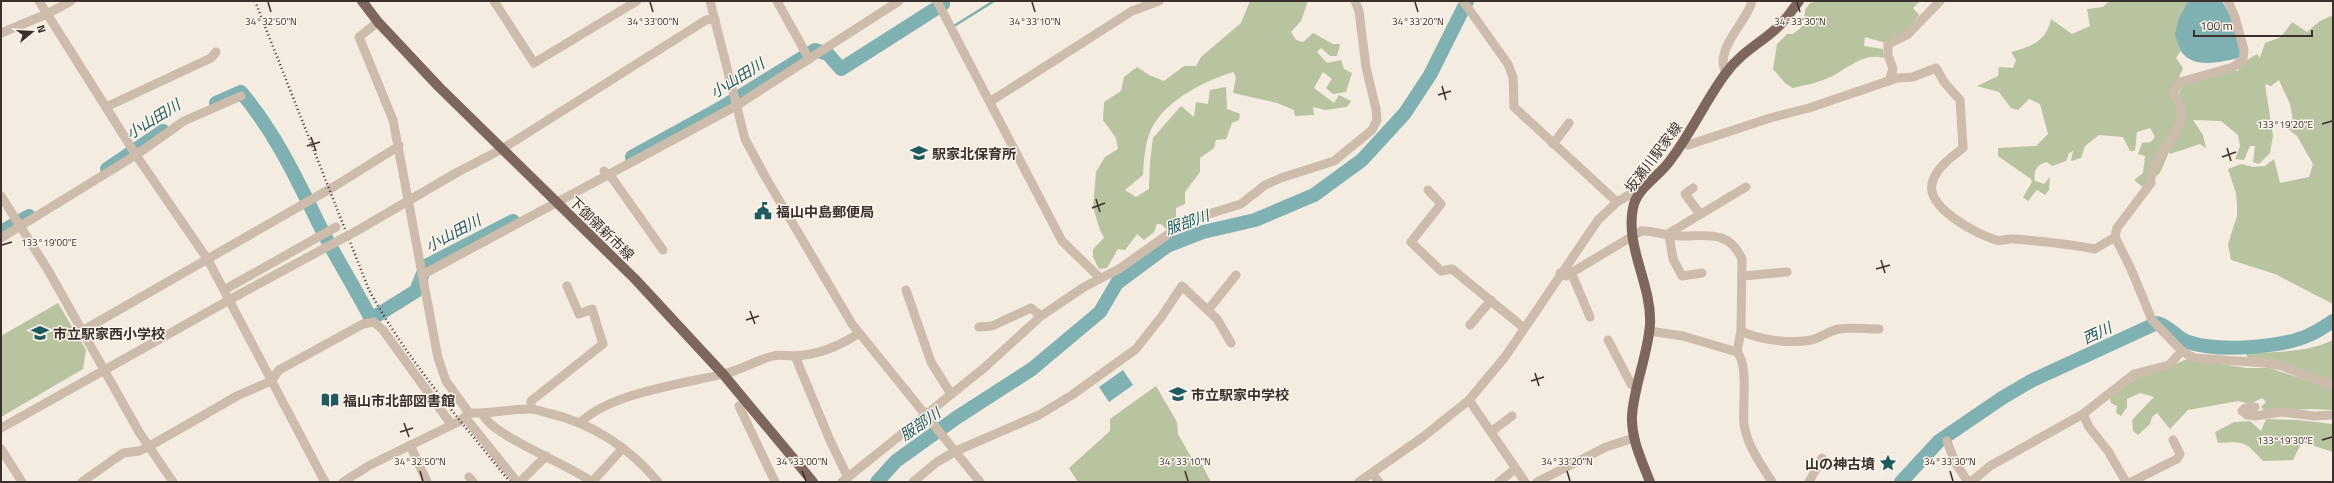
<svg xmlns="http://www.w3.org/2000/svg" width="2334" height="483" font-family="'Titillium Web','Noto Sans JP',sans-serif">
  <style>
    .green { fill: #b8c4a0 }
    .water { fill: #7fb0b2 }
    .lines { fill: none; stroke-linecap: round; stroke-linejoin: round }
    .stream { stroke: #7fb0b2; stroke-width: 2.5 }
    .river { stroke: #7fb0b2; stroke-width: 14 }
    .minor { stroke: #cdbbac; stroke-width: 9 }
    .major { stroke: #7d675c; stroke-width: 10 }
    .rail { stroke: #3b302b; stroke-width: 2.5; stroke-dasharray: 1 3; stroke-linecap: butt }
    .minor-bridge { stroke: #cdbbac; stroke-width: 9 }
    .ticks { fill: none; stroke: #3b302b; stroke-width: 1.5 }
    .labels { text-anchor: middle; dominant-baseline: central; stroke-width: 3; stroke-linejoin: round; paint-order: stroke }
    .poi-label { font-size: 14px; font-weight: bold; fill: #3b302b; stroke: #fbf5ee; text-anchor: start }
    .street-label { font-size: 14px; fill: #3b302b; stroke: #fbf5ee }
    .water-label { font-size: 15px; font-style: italic; fill: #1f5a5e; stroke: #fbf5ee }
    .ticks-label { font-size: 10px; text-anchor: middle; fill: #3b302b; stroke: #fbf5ee; stroke-width: 3; stroke-linejoin: round; paint-order: stroke }
  </style>
  <rect width="100%" height="100%" fill="#f4ebe1"/>
  <g class="green">
    <path d="M1250,1H1308L1301,21L1291,32L1296,40L1303,42L1313,33L1333,44H1340L1337,56H1330L1321,48L1317,52L1327,63L1341,60L1344,69L1352,73L1346,92L1333,94L1326,88L1332,79L1323,72L1314,88L1334,103L1339,95L1351,101L1347,107L1325,110L1313,107L1314,115L1295,116L1294,110L1277,103L1233,93L1236,77L1233,72C1205,81 1170,98 1154,124C1145,138 1144,158 1143,175L1125,190L1136,197L1149,189L1150,162L1153,138L1181,106L1194,117L1196,102L1208,104L1210,90L1226,87L1227,109L1240,114L1239,120L1232,123L1226,139L1216,140L1214,148L1200,158V172L1185,192V204L1176,208V217L1166,229L1161,224H1157L1154,232L1144,240L1137,234L1125,250L1118,249L1107,268L1099,269L1093,257V249L1104,238L1100,230L1093,207L1096,172L1105,157L1118,149L1116,138L1103,120L1104,102L1121,91L1124,77L1137,67L1149,75L1164,81L1184,66H1196L1201,57L1241,23Z"/>
    <path d="M1821,1H1920L1913,8L1919,15L1904,34L1886,43L1865,37L1864,46L1883,49L1884,58C1861,51 1844,73 1823,80C1814,84 1803,85 1793,88L1785,83L1773,69L1777,44L1787,34H1793L1804,25L1805,10L1810,3Z"/>
    <path d="M2109,1H2188C2177,22 2173,28 2181,51L2176,58L2183,68L2171,96H2178L2184,83L2226,69L2238,71L2239,65L2257,54L2260,58L2265,43L2281,37L2292,22L2307,32L2320,21L2333,15V304L2275,274L2231,260L2228,244L2237,216V204L2236,193L2228,169L2241,164L2253,167L2265,166L2274,159L2280,183L2309,177L2313,164L2297,136L2288,129L2293,121L2290,104L2279,80L2271,86L2265,84L2273,136L2270,153L2259,164L2253,162L2255,146H2250L2244,160L2235,159L2240,146L2238,135L2221,121L2193,120L2203,135L2206,148L2200,144L2170,154L2169,152L2160,173L2149,182L2145,189L2134,180L2143,173L2145,156L2138,154L2142,143L2151,142L2155,137L2150,128L2137,132L2135,151H2130L2123,137L2099,135L2085,146L2081,158L2071,161L2073,151L2069,153L2066,161L2052,166L2047,162C2037,164 2033,171 2035,181L2044,184L2050,177L2049,190L2045,195L2037,190L2028,201L2023,197L2032,182L2031,179L1998,156V148L2036,146L2048,134L2040,104L2029,99L2018,110L2011,108L1999,92L1977,86L1998,76L1999,67L2013,68L2016,60L2011,52C2032,46 2046,42 2051,19L2072,34L2090,26L2087,9L2103,7Z"/>
    <polygon points="58,303 86,350 83,369 1,417 1,336"/>
    <path d="M2333,340V377L2327,381L2250,360L2245,353C2273,352 2307,353 2333,340Z"/>
    <polygon points="2187,359 2247,368 2269,368 2325,386 2333,384 2333,410 2310,409 2265,412 2261,407 2266,402 2262,398 2250,404 2238,401 2188,410 2170,429 2157,413 2152,417 2150,424 2138,435 2133,431 2132,420 2154,397 2140,393 2127,399 2127,407 2121,416 2116,413 2117,406 2111,403 2110,398 2140,375 2171,366"/>
    <polygon points="1156,386 1177,422 1178,434 1191,457 1200,461 1211,482 1078,482 1069,468 1110,431 1110,419"/>
    <path d="M2266,419L2298,420L2333,424V452L2302,442L2293,460L2263,461C2245,441 2244,441 2218,443L2215,432L2234,422L2250,421L2261,431Z"/>
  </g>
  <g class="water">
    <path d="M2188,1H2222L2235,24L2242,57C2225,61 2198,69 2184,55C2179,49 2177,41 2175,34L2179,18Z"/>
    <polygon points="1123,370 1133,385 1109,402 1099,387"/>
  </g>
  <g class="lines">
    <g class="stream">
      <polyline points="954,26 994,1"/>
      <polyline points="1112,275 1117,283"/>
    </g>
    <g class="river">
      <path d="M216,103L241,92C273,130 294,173 316,218C332,252 353,284 370,317L376,316L416,291L426,266L513,221"/>
      <polyline points="632,157 721,108 815,50 828,54 841,69 943,4"/>
      <polyline points="107,169 163,131"/>
      <polyline points="1,232 29,216"/>
      <polyline points="877,482 896,461 956,418 1032,369 1100,312 1117,283 1167,246 1203,232 1255,220 1314,195 1362,160 1405,113 1430,75 1467,1"/>
      <path d="M1901,482L1939,441L2002,398L2031,381L2157,323C2170,326 2176,338 2188,342C2217,352 2281,348 2309,335C2317,332 2325,326 2333,321"/>
    </g>
    <g class="minor">
      <polyline points="39,1 136,155 208,260 325,482"/>
      <polyline points="494,1 534,63 637,1"/>
      <polyline points="710,1 745,139 766,178 852,324 980,482"/>
      <polyline points="777,1 809,59"/>
      <polyline points="937,1 1062,241 1100,278"/>
      <polyline points="1463,1 1508,64 1513,77 1514,107 1617,202"/>
      <path d="M2228,1L2235,17L2244,50L2243,60L2233,67L2180,82L2173,94C2175,98 2181,105 2181,110C2185,136 2148,156 2151,183L2117,228L2115,237L2131,269L2152,320L2182,351L2194,358L2265,363L2282,366L2328,384L2333,381"/>
      <path d="M378,22L359,37L393,120L438,358L446,381L469,413C490,414 510,409 530,409C536,409 543,412 548,413C592,423 630,448 658,482"/>
      <polyline points="1,33 47,14 71,1"/>
      <path d="M1726,73C1713,49 1748,21 1752,1"/>
      <polyline points="1889,81 1893,69 1888,55 1888,44 1907,35 1940,1"/>
      <polyline points="991,101 1132,11 1159,1"/>
      <polyline points="106,107 211,58 216,52"/>
      <path d="M1683,143L1688,145L1770,118L1809,108L1897,78L1913,77L1936,68L1944,82L1960,100L1963,148C1952,157 1935,168 1932,184C1927,208 1976,234 1996,240C2001,242 2008,238 2014,239C2041,241 2068,244 2095,249L2115,237"/>
      <polyline points="1553,144 1569,123"/>
      <polyline points="604,171 612,178 663,250"/>
      <polyline points="456,173 502,149 706,20 715,19"/>
      <polyline points="1693,188 1685,194 1700,214"/>
      <polyline points="1428,190 1441,204 1411,242 1441,271 1452,269 1524,328"/>
      <polyline points="1,196 48,270 139,432 173,482"/>
      <polyline points="1,238 136,155 184,121 241,96"/>
      <polyline points="1571,272 1590,317"/>
      <path d="M1560,273L1566,276L1641,231C1651,230 1659,234 1669,235C1698,240 1726,224 1742,259L1741,331L1737,352"/>
      <polyline points="1702,273 1682,276 1673,259 1669,235 1671,232 1746,187"/>
      <polyline points="422,275 736,106 899,1"/>
      <polyline points="1743,276 1787,272"/>
      <polyline points="224,290 336,227"/>
      <polyline points="906,290 931,362 951,394"/>
      <polyline points="1208,310 1236,275"/>
      <polyline points="1470,325 1491,300"/>
      <polyline points="979,327 992,326 1031,308 1041,316"/>
      <polyline points="82,331 335,186 399,146"/>
      <path d="M1649,331L1683,336L1737,352C1749,365 1742,406 1744,424C1747,446 1761,464 1772,482"/>
      <path d="M1741,331C1759,340 1791,344 1811,340C1821,338 1828,331 1839,329C1852,327 1866,329 1879,329"/>
      <polyline points="1608,340 1631,384 1637,387"/>
      <polyline points="795,356 829,438 848,478"/>
      <polyline points="1469,400 1525,482"/>
      <polyline points="739,406 775,482"/>
      <polyline points="2255,407 2245,408 2242,411 2247,415 2255,416 2282,412 2314,416 2333,415"/>
      <polyline points="531,409 531,401 603,344 592,309 579,314 567,286"/>
      <path d="M483,414C490,435 570,465 592,482"/>
      <polyline points="2083,414 2089,427 2108,451 2126,482"/>
      <polyline points="465,417 517,482"/>
      <path d="M580,423C611,392 685,384 727,373C743,369 757,360 773,356C779,354 787,356 794,356C817,355 840,346 859,333"/>
      <polyline points="1,428 240,294"/>
      <polyline points="1492,431 1512,416"/>
      <polyline points="1947,441 1955,462 1968,482"/>
      <polyline points="410,445 427,482"/>
      <polyline points="1,449 22,482"/>
      <polyline points="1372,473 1379,482"/>
      <polyline points="469,477 473,482"/>
      <polyline points="82,482 123,453 139,451 148,447 237,396 271,381 279,370 363,324 374,322 383,330 451,424"/>
      <polyline points="343,482 370,465 460,421 469,413"/>
      <polyline points="520,482 546,456"/>
      <polyline points="592,482 623,448"/>
      <polyline points="842,482 984,368 1041,316 1084,287 1119,269 1170,233 1180,223 1241,204 1265,185 1281,178 1334,161 1372,130 1377,120 1376,109 1366,67 1359,11 1355,1"/>
      <polyline points="913,482 937,462 956,451 1039,415 1072,395 1136,349 1162,316 1182,286 1217,319 1231,343"/>
      <polyline points="1359,482 1423,437 1469,400 1505,357 1598,220 1617,202 1629,195 1636,198"/>
      <polyline points="1499,482 1515,469"/>
      <polyline points="1537,482 1606,447 1634,438"/>
      <polyline points="1809,482 1822,458"/>
      <polyline points="1971,482 1990,466 2083,414 2134,374 2169,365 2182,351"/>
      <polyline points="2131,482 2177,459 2180,454 2173,440"/>
    </g>
    <g class="major">
      <polyline points="362,1 378,22 439,87 635,279 723,374 813,482"/>
      <path d="M1650,482C1642,461 1631,439 1632,416C1634,385 1648,355 1650,324C1652,285 1625,247 1633,208C1636,189 1658,177 1669,162C1691,134 1705,101 1726,73C1741,52 1763,42 1780,25C1787,18 1793,9 1799,1"/>
    </g>
    <path class="rail" d="M255,1L369,290C407,360 460,420 510,482"/>
    <polyline class="minor-bridge" points="240,294 360,229 456,173"/>
  </g>
  <path class="ticks" d="M268,2L271,12M650,2L653,12M1032,2L1035,12M1415,2L1418,12M1797,2L1800,12M1442,86L1446,100M1438,95L1451,91M2322,124L2332,121M311,137L316,151M307,146L320,142M2227,148L2231,161M2222,157L2236,152M1096,199L1100,212M1092,208L1105,203M2,245L12,242M1881,260L1885,273M1876,269L1890,265M750,311L755,324M746,320L759,316M1535,373L1539,386M1531,381L1544,377M404,423L409,437M400,432L413,428M2322,440L2332,437M420,471L423,481M802,471L806,481M1185,471L1188,481M1567,471L1570,481M1950,471L1953,481"/>
  <defs>
    <g id="school-bare" transform="scale(1.38)"><path d="M0-5L7-2L0 1L-7-2ZM-4 1L0 2.5L4 1V4Q0 6-4 4Z" fill="#1f5a5e" stroke="#fbf5ee" stroke-width="2.5" paint-order="stroke"/></g>
    <g id="civic-bare" transform="scale(1.38)"><path d="M-.6-6.5H3V-4.5H.6V-3L4-1V1h2V6H-6V1h2V-1L-.6-3ZM-1.2 2.5V6h2.4V2.5Z" fill="#1f5a5e" stroke="#fbf5ee" stroke-width="2.5" paint-order="stroke"/></g>
    <g id="library-bare" transform="scale(1.38)"><path d="M-6-4Q-3-5.5-.7-3.5V5Q-3 3-6 4ZM6-4Q3-5.5 .7-3.5V5Q3 3 6 4Z" fill="#1f5a5e" stroke="#fbf5ee" stroke-width="2.5" paint-order="stroke"/></g>
    <g id="sight-bare" transform="scale(1.38)"><path d="M0-6L1.8-2.2L6-1.7L2.9 1.2L3.7 5.4L0 3.3L-3.7 5.4L-2.9 1.2L-6-1.7L-1.8-2.2Z" fill="#1f5a5e" stroke="#fbf5ee" stroke-width="2.5" paint-order="stroke"/></g>
  </defs>
  <g fill-rule="evenodd">
    <use href="#school-bare" x="919" y="153"/>
    <use href="#civic-bare" x="763" y="211"/>
    <use href="#school-bare" x="40" y="333"/>
    <use href="#school-bare" x="1178" y="394"/>
    <use href="#library-bare" x="330" y="400"/>
    <use href="#sight-bare" x="1888" y="463"/>
  </g>
  <g class="labels">
    <g class="poi-label">
      <text x="932" y="153">駅家北保育所</text>
      <text x="776" y="211">福山中島郵便局</text>
      <text x="53" y="333">市立駅家西小学校</text>
      <text x="1191" y="394">市立駅家中学校</text>
      <text x="343" y="400">福山市北部図書館</text>
      <text x="1875" y="463" text-anchor="end">山の神古墳</text>
    </g>
    <g class="street-label">
      <text transform="translate(1653 157) rotate(-53)">坂瀬川駅家線</text>
      <text transform="translate(602 228) rotate(44)">下御領新市線</text>
    </g>
    <g class="water-label">
      <text transform="translate(737 78) rotate(-32)">小山田川</text>
      <text transform="translate(153 119) rotate(-32)">小山田川</text>
      <text transform="translate(1187 222) rotate(-19)">服部川</text>
      <text transform="translate(453 233) rotate(-28)">小山田川</text>
      <text transform="translate(2097 333) rotate(-25)">西川</text>
      <text transform="translate(920 424) rotate(-34)">服部川</text>
    </g>
  </g>
  <g class="ticks-label">
    <text x="271" y="25">34°32'50"N</text>
    <text x="653" y="25">34°33'00"N</text>
    <text x="1035" y="25">34°33'10"N</text>
    <text x="1418" y="25">34°33'20"N</text>
    <text x="1800" y="25">34°33'30"N</text>
    <text x="2285" y="128">133°19'20"E</text>
    <text x="49" y="246">133°19'00"E</text>
    <text x="2285" y="444">133°19'30"E</text>
    <text x="420" y="465">34°32'50"N</text>
    <text x="802" y="465">34°33'00"N</text>
    <text x="1185" y="465">34°33'10"N</text>
    <text x="1567" y="465">34°33'20"N</text>
    <text x="1950" y="465">34°33'30"N</text>
  </g>
  <rect width="2334" height="483" fill="none" stroke="#3b302b" stroke-width="4"/>
  <g transform="translate(32 32) rotate(72)" stroke="#fbf5ee" stroke-width="3" paint-order="stroke">
  <path d="M0-3L7 15L0 10L-7 15Z" fill="#3b302b"/>
  <text y="-6" font-size="11" font-weight="bold" text-anchor="middle" fill="#3b302b">N</text>
  </g>
  <path d="M2194 30v6h118v-6" fill="none" stroke="#3b302b" stroke-width="2"/>
  <text x="2200" y="30" font-size="12" fill="#3b302b" stroke="#fbf5ee" stroke-width="3" paint-order="stroke">100 m</text>
</svg>
